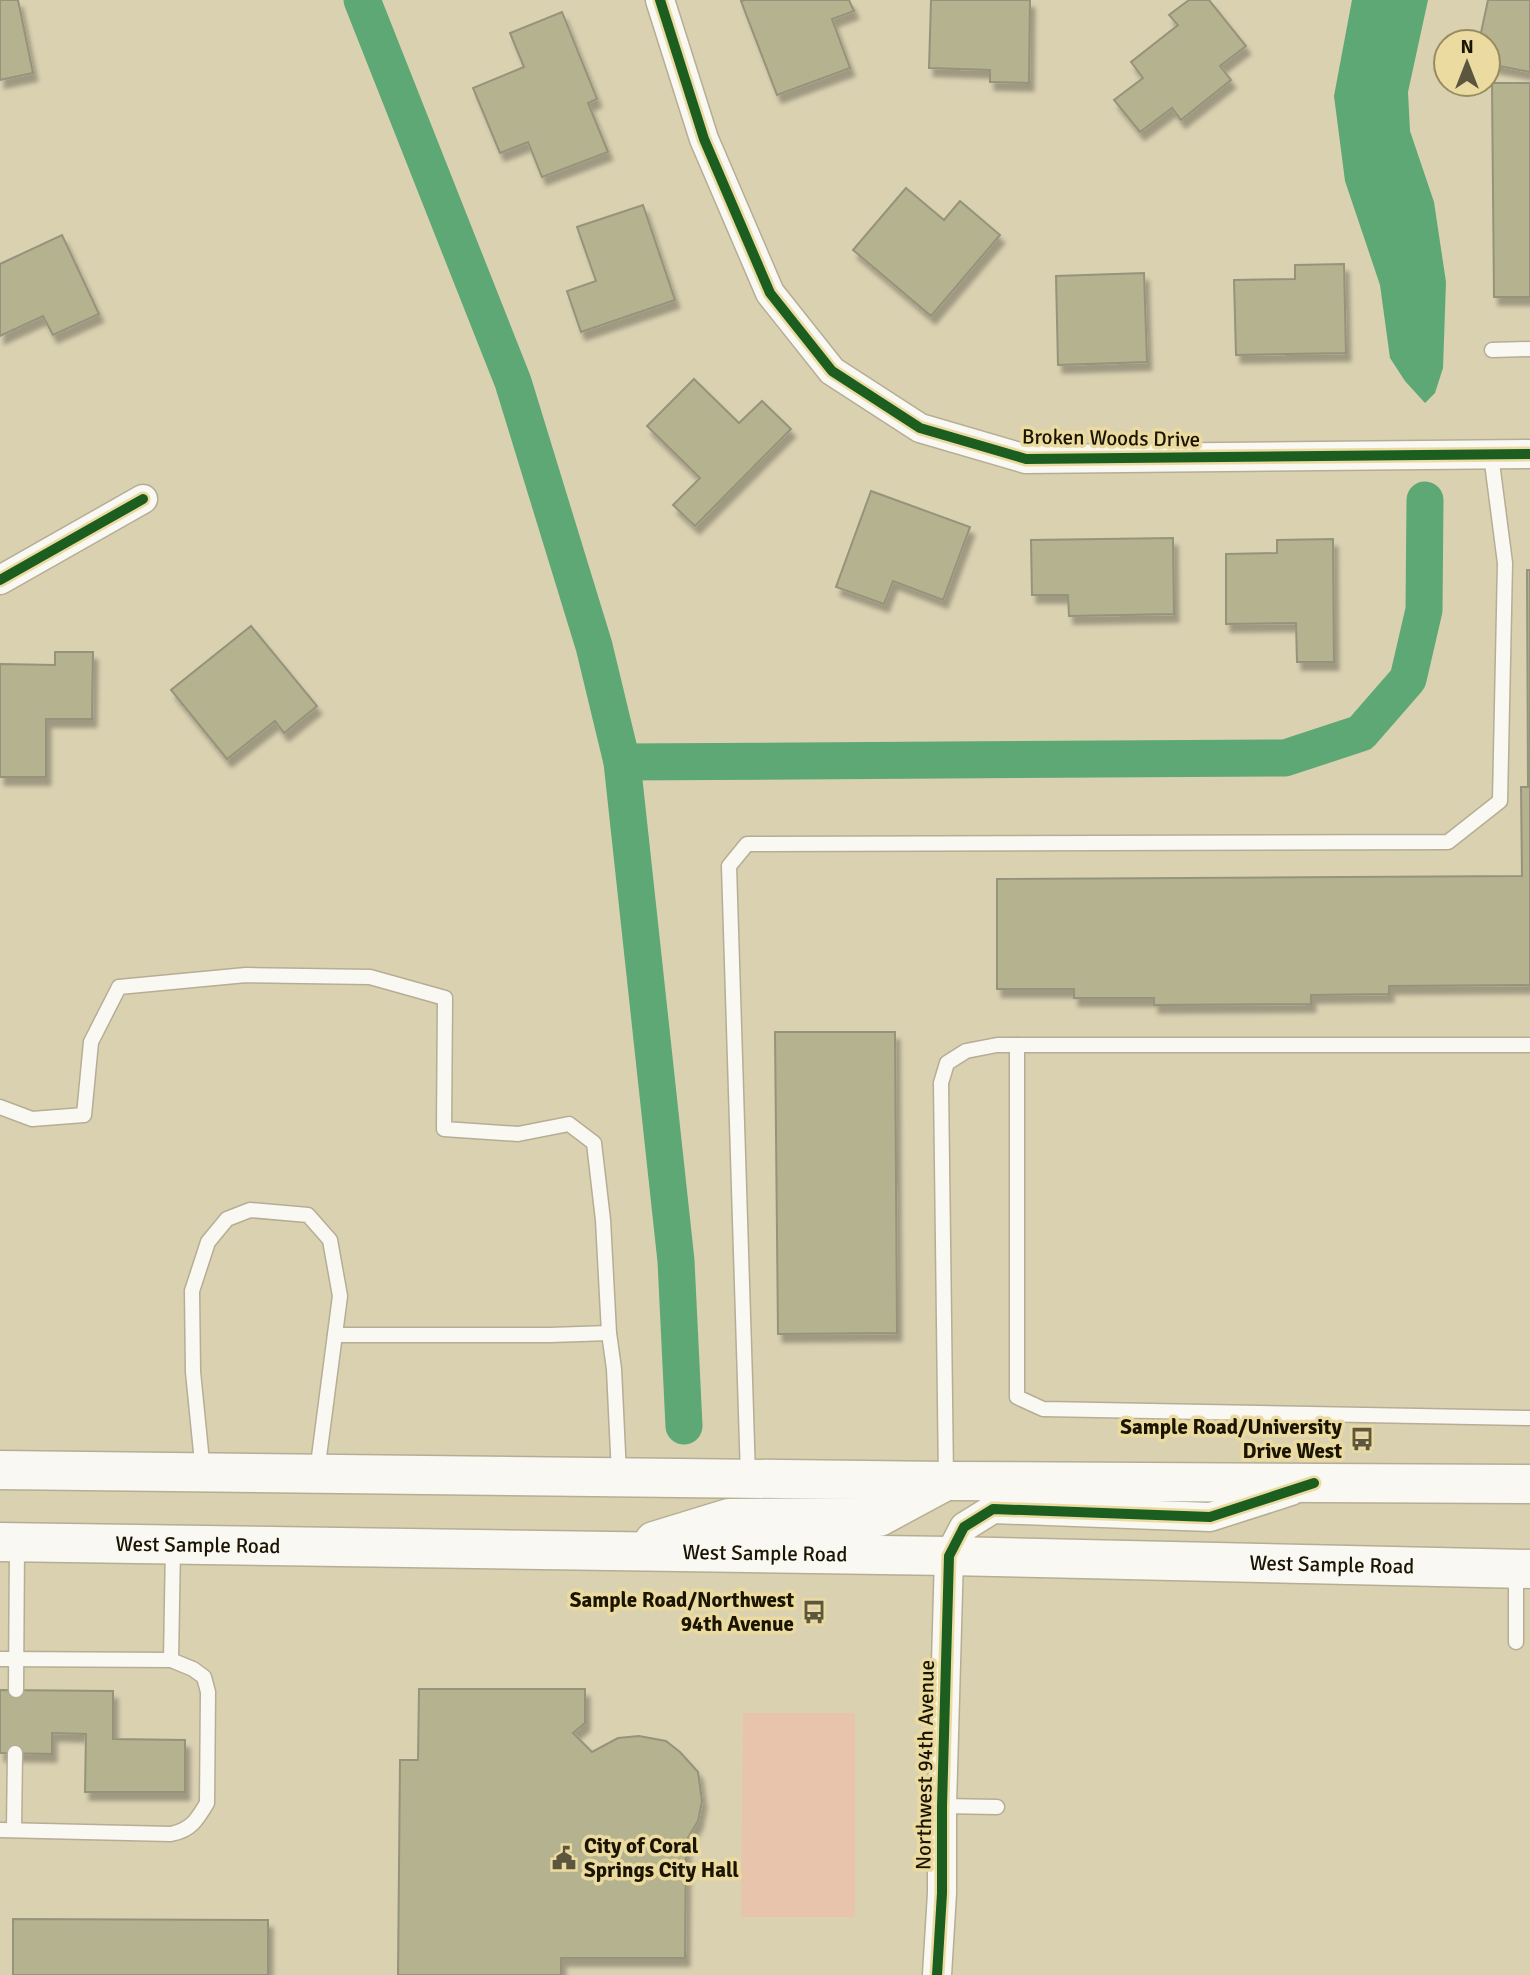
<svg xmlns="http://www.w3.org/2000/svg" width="1530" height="1975" font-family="Signika,sans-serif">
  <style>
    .green { fill: #e8c4ad }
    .water { fill: #5da874 }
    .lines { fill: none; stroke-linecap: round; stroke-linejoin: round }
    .canal { stroke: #5da874; stroke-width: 37 }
    .building { fill: #b4b28f; stroke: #96937b; stroke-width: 2; filter: url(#shadow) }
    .service-casing { stroke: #b5ae94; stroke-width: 17 }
    .minor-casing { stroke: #b5ae94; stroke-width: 31 }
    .primary-casing { stroke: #b5ae94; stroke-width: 41 }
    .service { stroke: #f9f8f3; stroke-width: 14 }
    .minor { stroke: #f9f8f3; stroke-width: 28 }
    .primary { stroke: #f9f8f3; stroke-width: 38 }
    .cycleway-casing { stroke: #ebdba0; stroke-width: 15 }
    .cycleway { stroke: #1b5e20; stroke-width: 10 }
    .labels { text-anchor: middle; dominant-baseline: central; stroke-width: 7; stroke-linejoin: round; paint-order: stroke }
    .street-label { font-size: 21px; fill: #1a1400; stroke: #ebdba0 }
    .poi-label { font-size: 21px; font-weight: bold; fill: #1a1400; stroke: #ebdba0; text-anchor: end }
  </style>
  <defs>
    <filter id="shadow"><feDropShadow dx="4.5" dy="8" stdDeviation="2" flood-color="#0004"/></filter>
  </defs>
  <rect width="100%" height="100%" fill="#dad1b1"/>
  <polygon class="green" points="743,1713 855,1713 855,1917 741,1917"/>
  <polygon class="water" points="1352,0 1428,0 1408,92 1410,131 1434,202 1446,282 1443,368 1435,393 1425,403 1405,381 1390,358 1380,285 1345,181 1334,96"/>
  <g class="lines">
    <g class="canal">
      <polyline points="362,0 513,382 594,646 622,762 676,1261 684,1426"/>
      <polyline points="622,762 1285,758 1361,733 1408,679 1424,610 1425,500"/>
    </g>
  </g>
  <g class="building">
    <polygon points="0,0 18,0 33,73 0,80"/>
    <polygon points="745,0 849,0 854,11 832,19 850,68 777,95 741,1"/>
    <polygon points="931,0 1030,0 1029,83 990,82 990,70 929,68"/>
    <polygon points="1189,0 1209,0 1246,46 1220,66 1231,80 1181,120 1172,108 1140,132 1114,100 1143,78 1131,62 1178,25 1169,15"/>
    <polygon points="1488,0 1530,0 1530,72 1488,64 1488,42 1479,42"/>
    <polygon points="562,12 597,99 588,103 608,152 542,177 528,142 500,153 473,88 524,67 510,33"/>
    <polygon points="1492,83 1530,83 1530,297 1494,297"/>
    <polygon points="906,188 944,220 960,201 1000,235 931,316 853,250"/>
    <polygon points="643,205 675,300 581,332 567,291 596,281 577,227"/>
    <polygon points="62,235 99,314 53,335 43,316 0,336 0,264"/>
    <polygon points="1344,264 1346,353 1236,355 1234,280 1295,279 1295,265"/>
    <polygon points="1144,273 1147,362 1058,365 1056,276"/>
    <polygon points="694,379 739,423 762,401 791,429 695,526 673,505 700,478 647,426"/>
    <polygon points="871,491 970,527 943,600 893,581 884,604 836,587"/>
    <polygon points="1173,538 1174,614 1069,616 1068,595 1032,595 1031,540"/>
    <polygon points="1333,539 1334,662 1297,662 1296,623 1226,624 1226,554 1277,553 1277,540"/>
    <polygon points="1527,570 1530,570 1530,985 1389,986 1389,994 1311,995 1311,1004 1154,1005 1154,998 1074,998 1074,989 997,989 997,879 1522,876 1521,787 1528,787"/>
    <polygon points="251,626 317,706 284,733 275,721 227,759 171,690"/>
    <polygon points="55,652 93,652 92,719 46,719 46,777 0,777 0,664 55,665"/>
    <polygon points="775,1032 895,1032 897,1333 778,1334"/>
    <polygon points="419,1689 585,1689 585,1723 573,1733 592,1752 618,1738 639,1736 666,1741 680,1752 698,1772 702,1801 698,1821 686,1841 685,1958 561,1958 561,1975 398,1975 400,1760 418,1760"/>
    <polygon points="0,1690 113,1691 113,1739 185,1740 185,1792 85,1792 86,1734 52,1733 52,1754 0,1753"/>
    <polygon points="13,1919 268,1920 268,1975 13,1975"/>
  </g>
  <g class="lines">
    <g class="service-casing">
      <g id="service">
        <polyline points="1492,350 1530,349"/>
        <polyline points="1017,1045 1017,1397 1043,1409 1530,1418"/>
        <polyline points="0,1107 32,1119 84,1115 91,1042 119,987 246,975 370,977 445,998 444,1129 518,1134 569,1124 594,1143 603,1220 609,1333 614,1369 619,1474"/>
        <polyline points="335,1335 550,1335 609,1333"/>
        <polyline points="203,1472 193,1372 192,1291 208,1242 227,1219 250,1210 308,1215 330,1240 340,1296 317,1472"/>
        <polyline points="748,1477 729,866 747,844 1448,842 1500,801 1505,563 1491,455"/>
        <polyline points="946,1480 941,1083 947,1063 966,1051 997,1045 1530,1045"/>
        <polyline points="1516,1642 1516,1570"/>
        <path d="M0,1659L171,1660L193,1669L204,1677L208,1692L207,1803C197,1820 191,1830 171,1834L0,1830"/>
        <polyline points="171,1660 173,1546"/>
        <polyline points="16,1690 17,1544"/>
        <polyline points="942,1806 997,1807"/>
        <polyline points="14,1830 15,1753"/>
      </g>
    </g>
    <g class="minor-casing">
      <g id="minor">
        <polyline points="660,0 704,139 770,293 832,371 920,428 1026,459 1530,454"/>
        <polyline points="0,580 143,499"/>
        <polyline points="937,1975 942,1893 942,1806 949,1556 964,1527 993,1509 1210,1517 1291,1491"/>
      </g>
    </g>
    <g class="primary-casing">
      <g id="primary">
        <polyline points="0,1470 946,1481 1530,1484"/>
        <polyline points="654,1541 729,1518 879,1517 942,1483"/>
        <path id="s1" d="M0,1542L949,1556L1530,1569"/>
      </g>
    </g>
    <use href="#service" class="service"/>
    <use href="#minor" class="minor"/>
    <use href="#primary" class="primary"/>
    <g class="cycleway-casing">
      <g id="cycleway">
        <polyline points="660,0 704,139 770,293 832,371 920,428 1026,459 1530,454"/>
        <polyline points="0,580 143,499"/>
        <polyline points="937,1975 942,1893 942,1806 949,1556 964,1527 993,1509 1210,1517 1314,1483"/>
      </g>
    </g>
    <use href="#cycleway" class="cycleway"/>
  </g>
  <defs>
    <g id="bus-bare" transform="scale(1.89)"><path d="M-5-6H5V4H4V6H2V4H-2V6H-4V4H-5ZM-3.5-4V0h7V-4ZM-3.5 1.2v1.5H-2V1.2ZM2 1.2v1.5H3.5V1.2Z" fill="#5d563e" stroke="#ebdba0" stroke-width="2.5" paint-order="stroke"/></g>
    <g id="civic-bare" transform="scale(1.89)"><path d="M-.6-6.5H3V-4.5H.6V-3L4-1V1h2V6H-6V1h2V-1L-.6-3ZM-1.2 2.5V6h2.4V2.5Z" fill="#5d563e" stroke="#ebdba0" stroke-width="2.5" paint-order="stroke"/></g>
  </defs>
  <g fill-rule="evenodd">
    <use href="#bus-bare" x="1362" y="1439"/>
    <use href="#bus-bare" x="814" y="1612"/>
    <use href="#civic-bare" x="564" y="1858"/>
  </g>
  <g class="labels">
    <g class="street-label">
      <text transform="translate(1111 438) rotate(1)">Broken Woods Drive</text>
      <text stroke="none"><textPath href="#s1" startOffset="198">West Sample Road</textPath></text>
      <text stroke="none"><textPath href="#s1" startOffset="765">West Sample Road</textPath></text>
      <text stroke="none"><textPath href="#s1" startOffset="1332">West Sample Road</textPath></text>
      <text transform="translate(925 1765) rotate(-89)">Northwest 94th Avenue</text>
    </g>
    <g class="poi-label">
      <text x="1342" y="1427">Sample Road/University<tspan x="1342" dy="24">Drive West</tspan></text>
      <text x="794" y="1600">Sample Road/Northwest<tspan x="794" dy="24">94th Avenue</tspan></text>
      <text x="584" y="1846" text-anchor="start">City of Coral<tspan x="584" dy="24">Springs City Hall</tspan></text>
    </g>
  </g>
  <g transform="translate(1467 63)"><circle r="33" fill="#ebdba0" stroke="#978b60" stroke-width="2"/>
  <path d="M0-5L12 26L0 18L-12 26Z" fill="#5d563e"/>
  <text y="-10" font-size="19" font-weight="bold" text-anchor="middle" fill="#1a1400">N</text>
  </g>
</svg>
